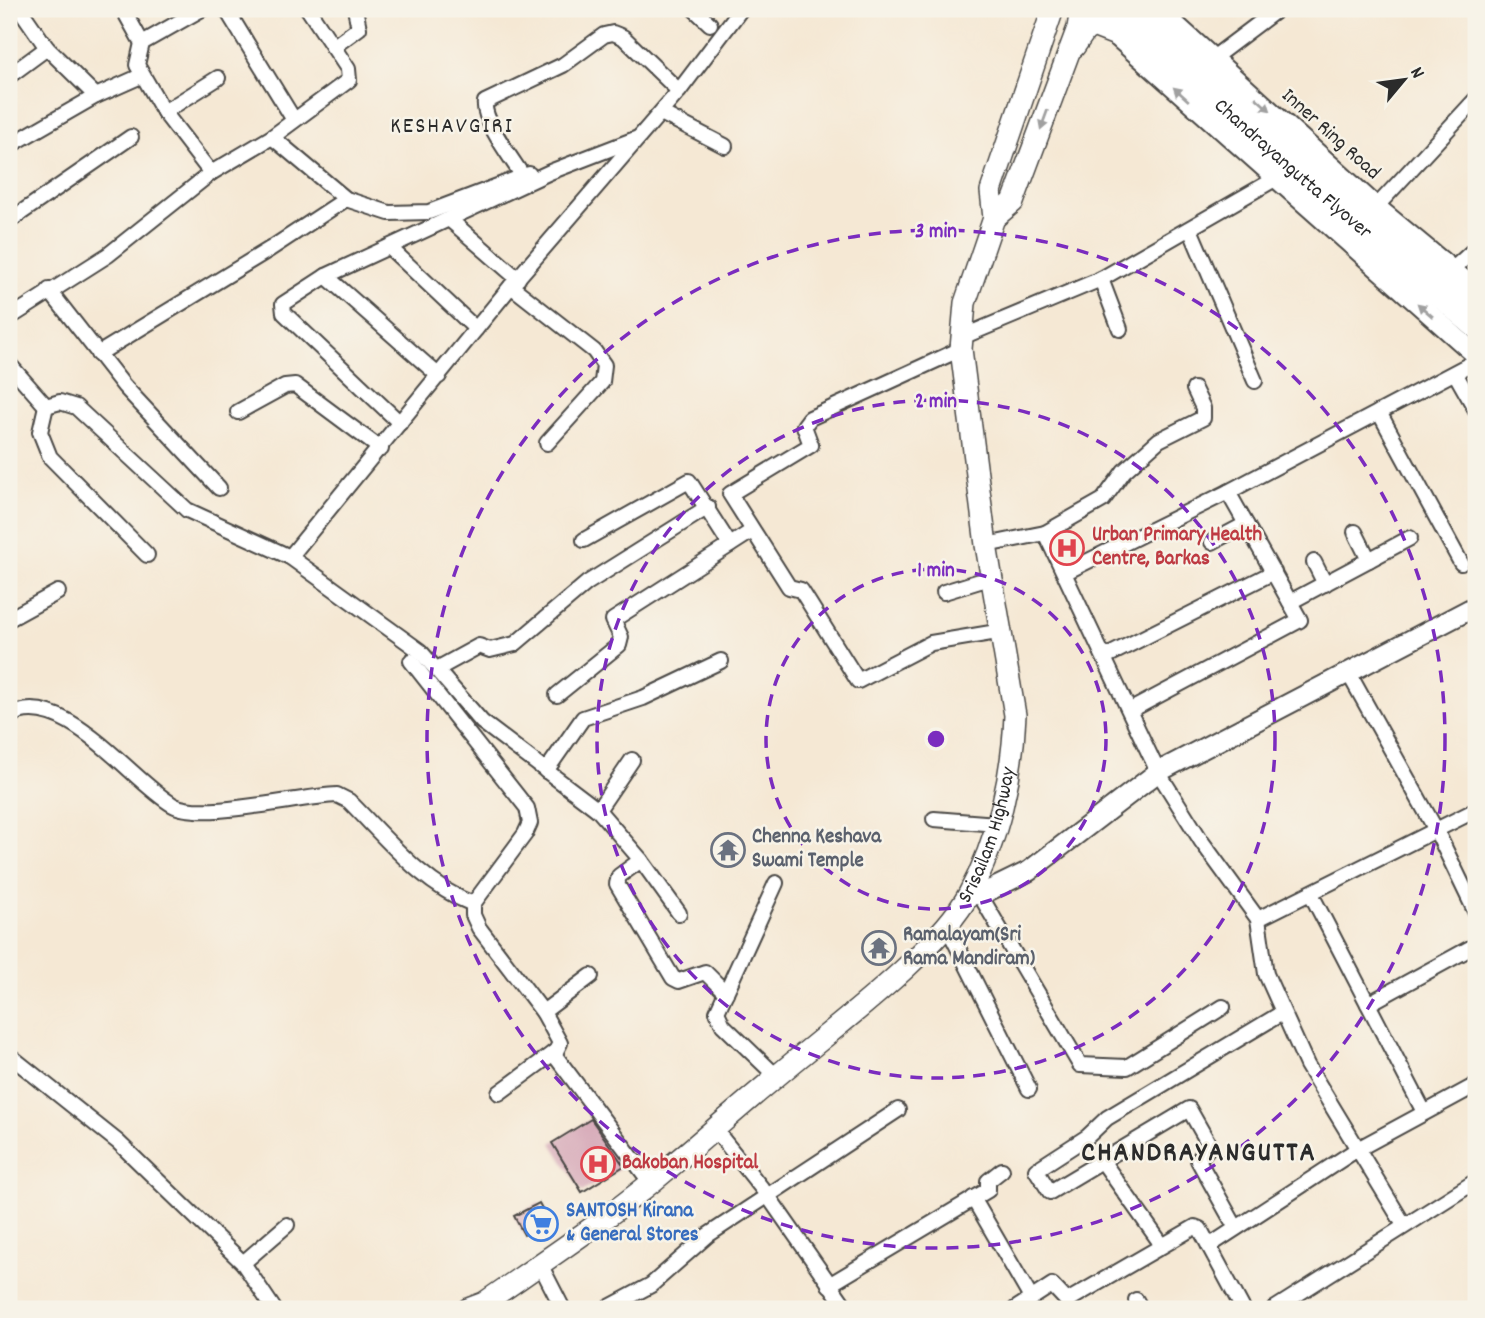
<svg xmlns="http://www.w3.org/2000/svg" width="1485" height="1318" font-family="Dekko,sans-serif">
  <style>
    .building { fill: #d3a1b3 }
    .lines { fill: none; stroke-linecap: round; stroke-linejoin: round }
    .minor-casing { stroke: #494744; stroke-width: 18 }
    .major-casing { stroke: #494744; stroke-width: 23 }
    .highway-casing { stroke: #494744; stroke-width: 24 }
    .minor { stroke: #fff; stroke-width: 14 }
    .major { stroke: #fff; stroke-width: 19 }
    .highway { stroke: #fff; stroke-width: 21 }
    .oneway { fill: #a0a0a0 }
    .ring { fill: none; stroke: #7b2cbf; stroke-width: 3.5; stroke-dasharray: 12 9 }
    .labels { text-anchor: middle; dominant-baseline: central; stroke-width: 5; stroke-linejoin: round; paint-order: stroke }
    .street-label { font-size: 21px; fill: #2b2b2b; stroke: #f7f3e8 }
    .health-label { font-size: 21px; font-weight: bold; fill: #be3a42; stroke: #f7f3e8; text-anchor: start }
    .worship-label { font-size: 21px; font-weight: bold; fill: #5b616d; stroke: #f7f3e8; text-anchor: start }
    .shop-label { font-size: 21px; font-weight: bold; fill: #366cbe; stroke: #f7f3e8; text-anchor: start }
    .neighbourhood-label { font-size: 23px; letter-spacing: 2px; fill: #2b2b2b; stroke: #f7f3e8 }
    .district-label { font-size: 28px; font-weight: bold; letter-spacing: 2px; fill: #2b2b2b; stroke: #f7f3e8 }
    .centre { fill: #7b2cbf; stroke: #f7f3e8; stroke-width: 3.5 }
    .ring-label { font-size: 21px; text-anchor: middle; font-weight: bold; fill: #7b2cbf; stroke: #f7f3e8; stroke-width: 5; stroke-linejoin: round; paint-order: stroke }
  </style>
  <rect width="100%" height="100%" fill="#f7f3e8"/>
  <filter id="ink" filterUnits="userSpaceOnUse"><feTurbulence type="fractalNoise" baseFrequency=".0143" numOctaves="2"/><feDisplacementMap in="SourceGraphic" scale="14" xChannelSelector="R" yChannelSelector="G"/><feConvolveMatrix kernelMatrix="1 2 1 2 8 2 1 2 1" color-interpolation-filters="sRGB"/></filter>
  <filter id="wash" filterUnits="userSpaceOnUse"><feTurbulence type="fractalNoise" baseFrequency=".00686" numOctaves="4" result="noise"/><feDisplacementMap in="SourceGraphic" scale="28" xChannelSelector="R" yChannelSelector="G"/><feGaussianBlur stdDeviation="1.57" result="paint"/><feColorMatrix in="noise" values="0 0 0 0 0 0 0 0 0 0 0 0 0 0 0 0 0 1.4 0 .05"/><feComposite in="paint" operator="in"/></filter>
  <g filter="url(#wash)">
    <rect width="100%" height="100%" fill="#f5e8d4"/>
    <g id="blocks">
      <g class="building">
        <polygon points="591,1119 624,1166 582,1192 552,1143"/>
        <polygon points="539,1203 549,1221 524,1235 514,1216"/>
      </g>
    </g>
  </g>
  <g filter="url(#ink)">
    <use href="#blocks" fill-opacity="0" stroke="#494744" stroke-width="2"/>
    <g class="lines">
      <g class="minor-casing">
        <g id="minor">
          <polyline points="20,9 47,48 96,96"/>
          <polyline points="123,9 142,43"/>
          <polyline points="202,9 142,43 137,65 164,112 211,173"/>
          <polyline points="226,9 294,120"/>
          <polyline points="694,9 710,24"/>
          <polyline points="333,47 359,28 355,9"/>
          <polyline points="1213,58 1278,9"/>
          <polyline points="9,76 47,48"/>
          <polyline points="164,112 218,78"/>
          <polyline points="661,113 725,146"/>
          <polyline points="272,137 346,199 389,213 429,212 529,174"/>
          <polyline points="9,146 96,96 141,76"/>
          <path d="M522,175C512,159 482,120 485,102L563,65L604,35L613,33L623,37L679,91"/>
          <polyline points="1376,207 1476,99"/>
          <polyline points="449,219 518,279"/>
          <polyline points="9,221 131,137"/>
          <polyline points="1190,229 1255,381"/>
          <polyline points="389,247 476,329"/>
          <polyline points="1452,270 1476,248"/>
          <polyline points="326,276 439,376"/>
          <polyline points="1101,279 1120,329"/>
          <polyline points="511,286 594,351 604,365 602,382 547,443"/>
          <polyline points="49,290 124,386 219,488"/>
          <polyline points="9,318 108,255 211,173 272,137 349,80 348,69 308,9"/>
          <polyline points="962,337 1101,279 1275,179"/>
          <polyline points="961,349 810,418 804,426 811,445 730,494 789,587 801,590 858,681 931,643 1003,631"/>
          <polyline points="98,354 270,249 346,199"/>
          <polyline points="9,364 46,406"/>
          <polyline points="1455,373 1476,410"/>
          <polyline points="46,406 60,402 76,407 187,510 290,557 420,651 482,722 598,810 641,860 679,913"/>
          <polyline points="46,406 40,432 50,457 147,555"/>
          <polyline points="238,412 285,386 295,385 381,449"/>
          <polyline points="1379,412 1461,563"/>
          <polyline points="400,423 284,313 283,304 326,276 550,172 638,138"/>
          <polyline points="1355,532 1369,560"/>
          <polyline points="1045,533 1103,500 1124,471 1159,440 1203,418 1203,408 1194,389"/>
          <polyline points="584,540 689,481 730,545"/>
          <polyline points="1212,542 1246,524"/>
          <polyline points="986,545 1045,533 1158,772 1202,842 1258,919 1266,974 1307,1065 1404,1225"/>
          <polyline points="290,557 511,286 679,91 741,9"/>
          <polyline points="1314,562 1325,584"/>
          <polyline points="1066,572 1228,492 1476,361"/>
          <polyline points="944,592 993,577"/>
          <polyline points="1290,602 1410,538"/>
          <polyline points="9,619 58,592"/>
          <polyline points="1105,657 1274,572"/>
          <polyline points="411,661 527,808 530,823 525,834 473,904 473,915 479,928 543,1012 560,1043 556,1051 499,1093"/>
          <polyline points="437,669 479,646 490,650 515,644 587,583 708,507"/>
          <polyline points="1348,672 1436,830 1476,913"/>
          <polyline points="557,695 619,645 621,637 613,620 752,531"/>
          <polyline points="1131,710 1300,620 1228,492"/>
          <path d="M9,716C62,685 131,781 173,805C201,821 301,796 337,795L349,801C386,838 423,885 473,904"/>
          <polyline points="546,771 583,718 643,698 721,661"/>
          <polyline points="598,810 632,760"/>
          <polyline points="934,819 997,824"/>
          <polyline points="641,860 619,876 617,884 673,978 679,981 705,972 726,993"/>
          <polyline points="1311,894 1424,1112"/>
          <polyline points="980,895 1080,1065 1127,1067 1223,1007"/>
          <polyline points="1258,919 1476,810"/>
          <polyline points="947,926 1029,1089"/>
          <polyline points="1368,1004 1476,945"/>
          <polyline points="543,1012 591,976"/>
          <polyline points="553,1053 651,1183"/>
          <polyline points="9,1055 118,1142 243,1263 274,1309"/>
          <polyline points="776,1076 723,1025 717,1012 776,883"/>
          <polyline points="713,1127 768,1196 847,1309"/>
          <polyline points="1103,1162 1162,1245"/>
          <polyline points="973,1198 1031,1298"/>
          <polyline points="1236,1228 1198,1160 1210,1146 1189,1109 1050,1192 1036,1170 1087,1137 1107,1118 1282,1013"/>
          <polyline points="1209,1246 1243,1309"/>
          <polyline points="243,1263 287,1225"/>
          <polyline points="540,1264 563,1309"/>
          <polyline points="829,1285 988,1190 988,1181 1002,1170"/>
          <polyline points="1136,1300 1141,1309"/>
          <polyline points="606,1309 651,1285 708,1235 898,1110"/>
          <polyline points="1015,1309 1052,1285 1067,1301 1195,1227 1200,1229 1209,1246 1356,1150 1476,1085"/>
          <polyline points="1274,1309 1476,1181"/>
        </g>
      </g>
      <g class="major-casing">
        <g id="major">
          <polyline points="1086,9 1476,355"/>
          <polyline points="1158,9 1376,207 1476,290"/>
          <polyline points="969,894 980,895 1029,871 1158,772 1476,606"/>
        </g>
      </g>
      <g class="highway-casing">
        <g id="highway">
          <path id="s1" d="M1110,9L1294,173L1476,328"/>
          <polyline points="1133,9 1305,163 1476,306"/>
          <polyline points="1074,47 1085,31 1093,26 1116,35"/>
          <polyline points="994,218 1013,202 1078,28 1081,9"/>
          <path id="s2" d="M468,1309L484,1303C540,1264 599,1225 652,1182C704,1139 754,1094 806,1052C853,1013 941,946 969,894C998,841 1013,773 1015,715L986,545L961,349L965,303L994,218L991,191L1053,9"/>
        </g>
      </g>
      <use href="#minor" class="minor"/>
      <use href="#major" class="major"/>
      <use href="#highway" class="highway"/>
    </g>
    <defs><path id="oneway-solid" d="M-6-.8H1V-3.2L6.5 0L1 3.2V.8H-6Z" transform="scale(1.75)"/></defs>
    <g class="oneway">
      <use href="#oneway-solid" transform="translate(1181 94) rotate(-138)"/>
      <use href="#oneway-solid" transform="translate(1263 104) rotate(42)"/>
      <use href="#oneway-solid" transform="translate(1044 120) rotate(110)"/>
      <use href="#oneway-solid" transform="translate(1425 310) rotate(-139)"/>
    </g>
  </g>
  <g class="ring">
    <circle cx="936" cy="739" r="170"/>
    <circle cx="936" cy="739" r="339"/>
    <circle cx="936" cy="739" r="509"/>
  </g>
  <defs>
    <g id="hospital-ring" transform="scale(1.75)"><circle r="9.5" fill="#f7f3e8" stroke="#e0444e" stroke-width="1.5"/><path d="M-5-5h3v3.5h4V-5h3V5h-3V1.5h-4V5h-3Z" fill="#e0444e"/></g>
    <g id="temple-ring" transform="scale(1.75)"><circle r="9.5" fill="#f7f3e8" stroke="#6b7280" stroke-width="1.5"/><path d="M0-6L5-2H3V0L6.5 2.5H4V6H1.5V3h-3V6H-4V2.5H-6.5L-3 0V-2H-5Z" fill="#6b7280"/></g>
    <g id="supermarket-ring" transform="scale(1.75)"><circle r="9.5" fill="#f7f3e8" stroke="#3f7fe0" stroke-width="1.5"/><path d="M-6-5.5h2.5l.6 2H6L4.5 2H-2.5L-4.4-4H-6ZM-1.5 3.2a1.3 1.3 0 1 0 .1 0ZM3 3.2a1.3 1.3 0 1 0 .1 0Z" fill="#3f7fe0"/></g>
  </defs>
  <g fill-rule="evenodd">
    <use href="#hospital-ring" x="1067" y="548"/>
    <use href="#temple-ring" x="728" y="850"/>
    <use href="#temple-ring" x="879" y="948"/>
    <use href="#hospital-ring" x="598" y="1164"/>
    <use href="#supermarket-ring" x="541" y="1224"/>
  </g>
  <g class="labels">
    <g class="street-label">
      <text transform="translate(1330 135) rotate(42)">Inner Ring Road</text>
      <text stroke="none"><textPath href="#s1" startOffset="243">Chandrayangutta Flyover</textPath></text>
      <text stroke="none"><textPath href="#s2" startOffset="716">Srisailam Highway</textPath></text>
    </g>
    <g class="health-label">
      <text x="1092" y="536">Urban Primary Health<tspan x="1092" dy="24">Centre, Barkas</tspan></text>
      <text x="622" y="1164">Bakoban Hospital</text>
    </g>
    <g class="worship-label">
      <text x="752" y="838">Chenna Keshava<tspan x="752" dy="24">Swami Temple</tspan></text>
      <text x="903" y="936">Ramalayam(Sri<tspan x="903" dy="24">Rama Mandiram)</tspan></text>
    </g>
    <g class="shop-label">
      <text x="566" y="1212">SANTOSH Kirana<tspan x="566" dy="24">&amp; General Stores</tspan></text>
    </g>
    <g class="neighbourhood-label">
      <text x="452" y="127">KESHAVGIRI</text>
    </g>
    <g class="district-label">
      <text x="1199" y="1155">CHANDRAYANGUTTA</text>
    </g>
  </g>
  <circle cx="936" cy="739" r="10" class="centre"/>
  <g class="ring-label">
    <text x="936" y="237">3 min</text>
    <text x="936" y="407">2 min</text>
    <text x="936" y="576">1 min</text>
  </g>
  <rect width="1485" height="1318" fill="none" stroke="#f7f3e8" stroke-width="35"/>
  <g transform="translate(1404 80) rotate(61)" stroke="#f7f3e8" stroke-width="5" paint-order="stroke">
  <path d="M0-5L12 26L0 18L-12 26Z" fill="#2b2b2b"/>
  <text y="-10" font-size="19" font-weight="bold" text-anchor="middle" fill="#2b2b2b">N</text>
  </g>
</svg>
